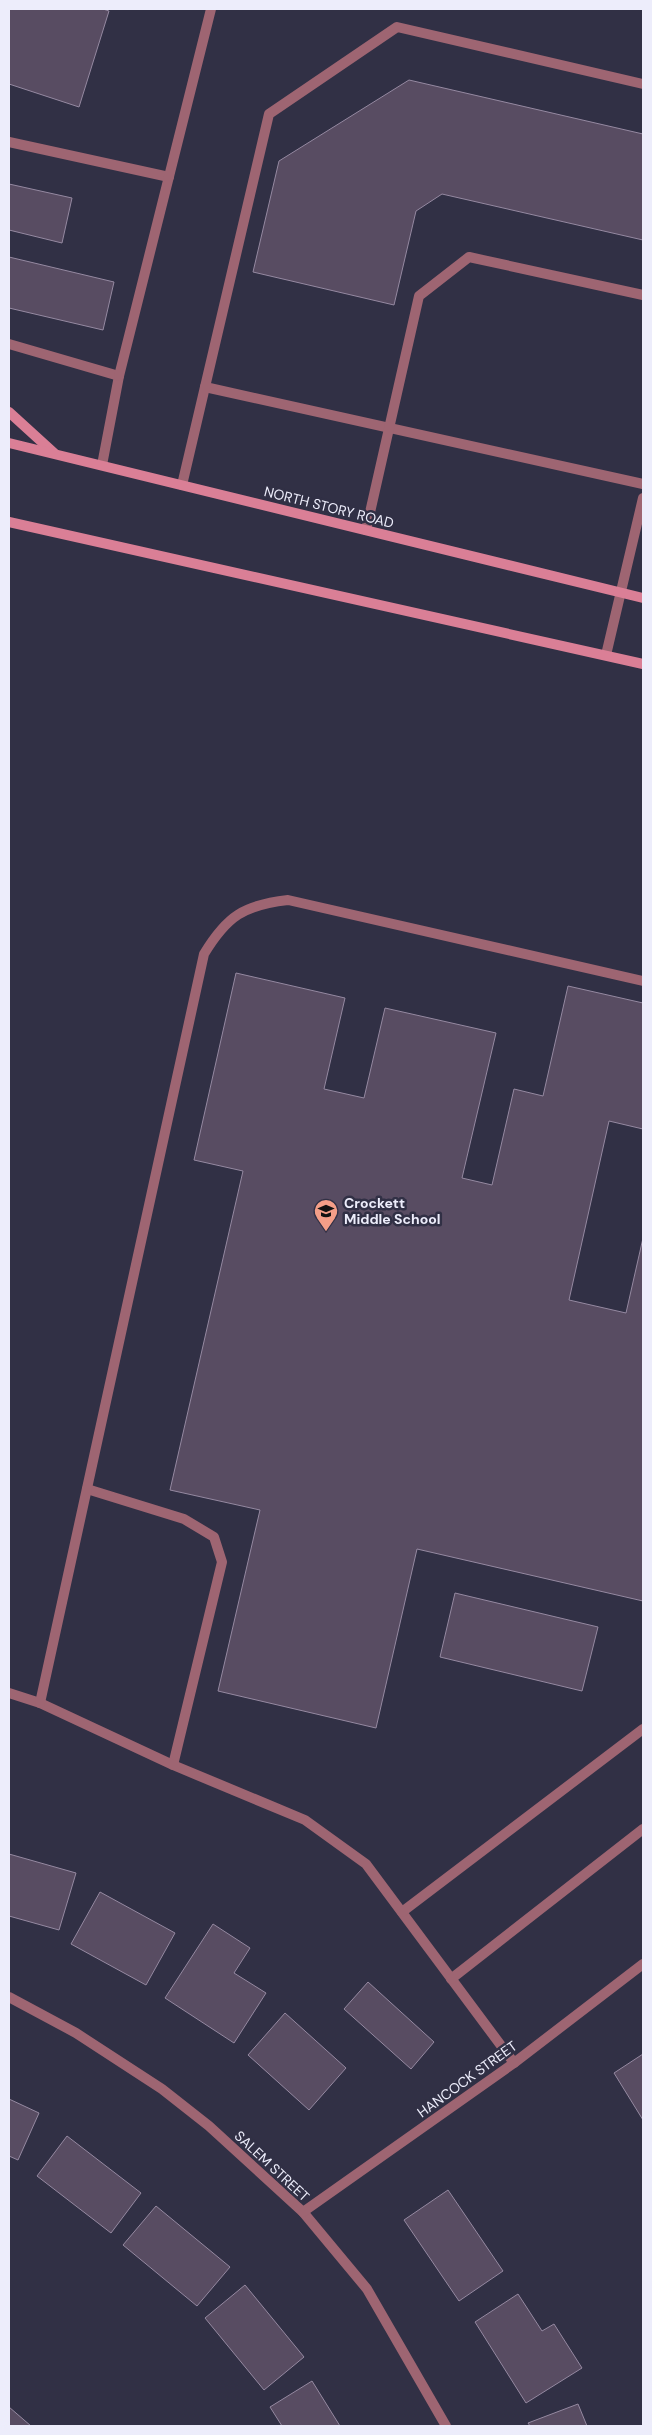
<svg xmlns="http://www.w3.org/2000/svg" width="652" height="2435" font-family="'DM Sans',sans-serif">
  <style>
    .building { fill: #584c62; stroke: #9589a1 }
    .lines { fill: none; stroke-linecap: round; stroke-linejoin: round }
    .lane { stroke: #9e6572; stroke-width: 10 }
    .street { stroke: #9e6572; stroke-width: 10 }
    .secondary { stroke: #da7f96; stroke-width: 10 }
    .labels { text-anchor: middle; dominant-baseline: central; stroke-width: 5; stroke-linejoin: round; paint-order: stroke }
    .street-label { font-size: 14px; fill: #ededfb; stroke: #313045 }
    .poi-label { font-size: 14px; font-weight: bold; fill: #ededfb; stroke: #313045; text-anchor: start }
  </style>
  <rect width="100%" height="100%" fill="#313045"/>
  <g class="building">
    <polygon points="9,9 103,9 109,11 79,107 9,84"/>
    <polygon points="409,80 643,134 643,240 442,194 416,211 394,305 253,272 279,161"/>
    <polygon points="9,184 72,198 62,243 9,230"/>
    <polygon points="9,257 114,282 103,330 9,308"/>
    <polygon points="236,973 345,998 324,1089 364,1098 385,1008 496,1033 462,1178 492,1185 514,1089 543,1096 568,986 643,1003 643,1129 609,1121 569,1300 626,1313 643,1238 643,1601 417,1549 376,1728 218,1691 260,1510 170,1490 243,1171 194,1160"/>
    <polygon points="455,1593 598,1627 582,1691 440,1657"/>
    <polygon points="9,1854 76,1873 59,1930 9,1916"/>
    <polygon points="100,1892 175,1933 146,1985 71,1944"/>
    <polygon points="213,1924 250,1948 234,1973 266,1993 234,2043 165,1998"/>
    <polygon points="368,1982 434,2042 411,2069 344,2009"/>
    <polygon points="285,2013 346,2068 309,2110 248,2055"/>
    <polygon points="643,2054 643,2120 614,2073"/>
    <polygon points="9,2099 39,2113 18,2160 9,2156"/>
    <polygon points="67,2136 141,2193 111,2233 37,2176"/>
    <polygon points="448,2190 503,2271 459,2301 404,2220"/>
    <polygon points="156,2206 230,2267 197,2306 123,2245"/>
    <polygon points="245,2285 304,2357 264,2390 205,2318"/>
    <polygon points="518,2294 542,2331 554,2324 582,2368 526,2403 475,2322"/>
    <polygon points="312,2381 340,2426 282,2426 270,2407"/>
    <polygon points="578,2404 587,2426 530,2426 528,2423"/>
    <polygon points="9,2407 31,2426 9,2426"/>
  </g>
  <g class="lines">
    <g class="lane">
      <polyline points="9,142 169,177"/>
      <polyline points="9,344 119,376 102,465"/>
      <polyline points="119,376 211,9"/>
      <polyline points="205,387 643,484"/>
      <polyline points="182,485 269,114 397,27 643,84"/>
      <polyline points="366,530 419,296 469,257 643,295"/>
      <polyline points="606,655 643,498"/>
      <polyline points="87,1489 184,1519 214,1537 222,1562 173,1765"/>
      <polyline points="9,1693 40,1703 173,1765 305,1820 366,1864 514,2063"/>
      <path d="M40,1703L204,954C227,916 244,905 288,900L643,981"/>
      <polyline points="402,1912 643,1729"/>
      <polyline points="451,1979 643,1829"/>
    </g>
    <g class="street">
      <polyline points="9,1997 76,2033 162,2089 209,2126 303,2212 367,2289 446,2426"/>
      <polyline points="303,2212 514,2063 643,1964"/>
    </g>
    <g class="secondary">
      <polyline points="9,412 54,453"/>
      <polyline points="9,443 643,598"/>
      <polyline points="9,522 643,664"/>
    </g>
  </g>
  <defs>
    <g id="school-pin" transform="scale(1.25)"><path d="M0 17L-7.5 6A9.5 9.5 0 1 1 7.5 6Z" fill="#f49e88" stroke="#313045"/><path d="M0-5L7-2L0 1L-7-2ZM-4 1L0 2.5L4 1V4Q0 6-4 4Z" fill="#111"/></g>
  </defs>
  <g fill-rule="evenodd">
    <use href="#school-pin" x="326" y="1211"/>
  </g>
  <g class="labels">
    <g class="street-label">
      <text transform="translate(329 507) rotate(14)">NORTH STORY ROAD</text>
      <text transform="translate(467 2079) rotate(-36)">HANCOCK STREET</text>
      <text transform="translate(272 2166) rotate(43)">SALEM STREET</text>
    </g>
    <g class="poi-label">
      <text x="344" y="1203">Crockett<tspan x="344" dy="16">Middle School</tspan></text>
    </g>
  </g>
  <rect width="652" height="2435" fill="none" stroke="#ededfb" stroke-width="20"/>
</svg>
